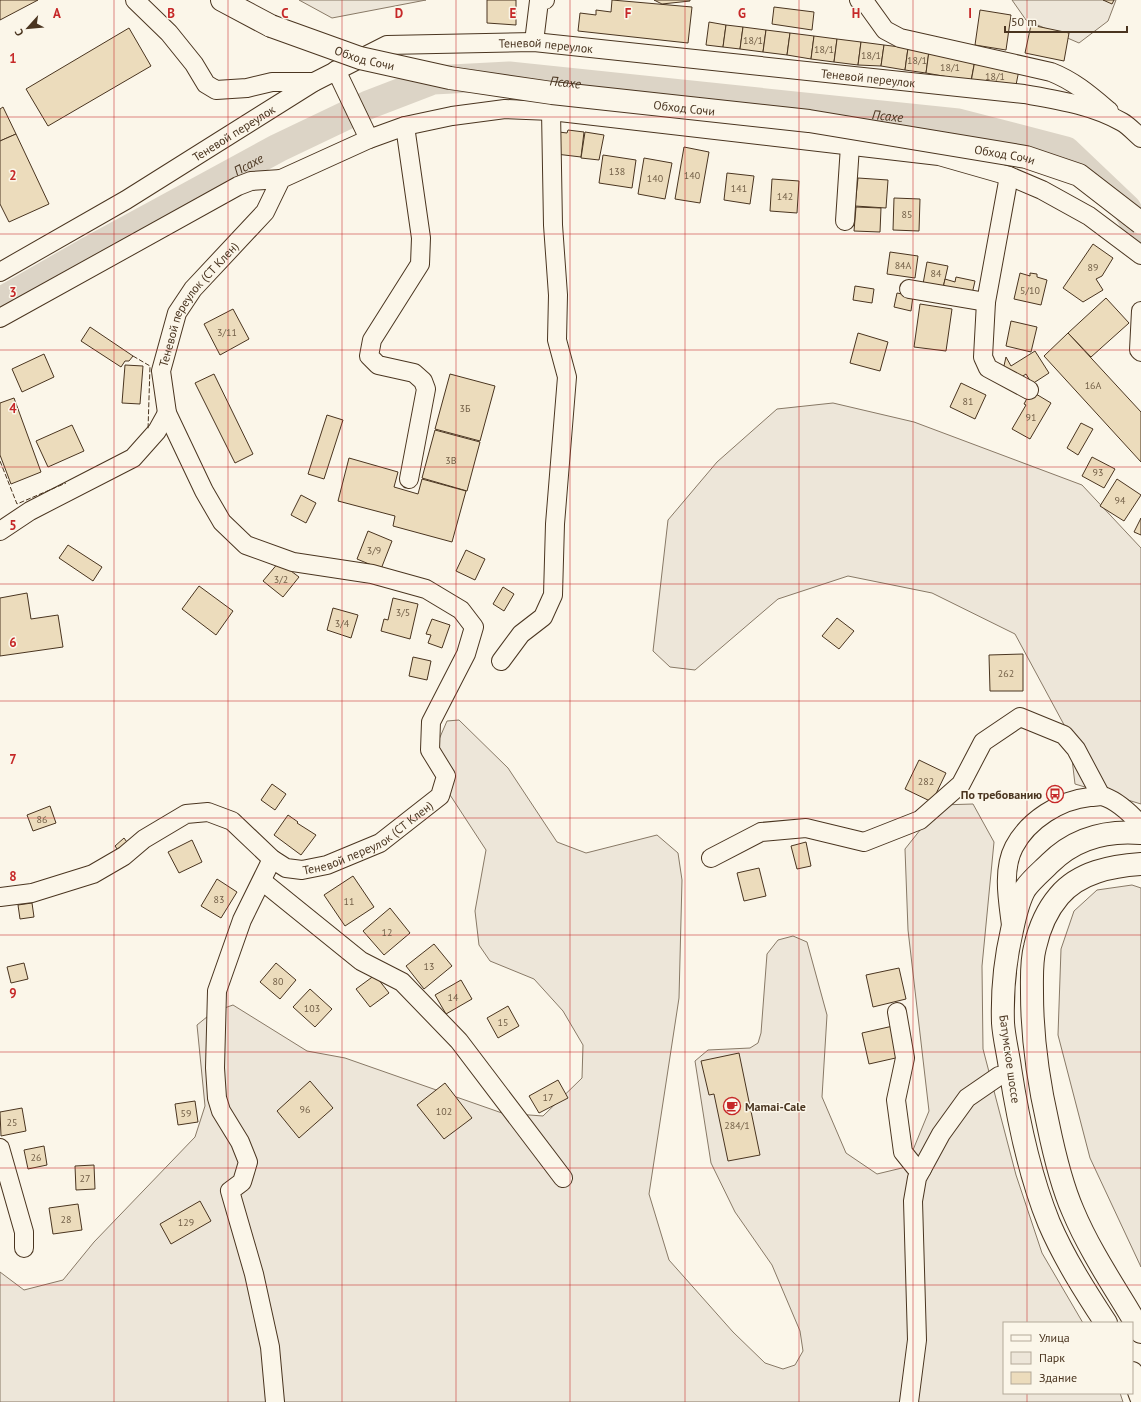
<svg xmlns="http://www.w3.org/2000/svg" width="1141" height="1402" font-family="'PT Sans',sans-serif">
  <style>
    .green { fill: #ede6d9; stroke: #887966 }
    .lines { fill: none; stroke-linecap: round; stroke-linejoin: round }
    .river { stroke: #dcd4c6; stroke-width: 29 }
    .building { fill: #ecdcbc; stroke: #4a3520 }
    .minor-casing { stroke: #4a3520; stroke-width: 20 }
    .highway-casing { stroke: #4a3520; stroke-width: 24 }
    .minor { stroke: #fbf6e9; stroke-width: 18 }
    .highway { stroke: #fbf6e9; stroke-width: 22 }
    .highway-bridge-casing { stroke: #4a3520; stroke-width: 24; stroke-linecap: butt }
    .highway-bridge { stroke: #fbf6e9; stroke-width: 22 }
    .fence { stroke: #4a3520; stroke-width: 1; stroke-dasharray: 5 2; stroke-linecap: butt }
    .grid { fill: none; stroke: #c62828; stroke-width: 1; stroke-opacity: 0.55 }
    .labels { text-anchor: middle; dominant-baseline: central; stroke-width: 3; stroke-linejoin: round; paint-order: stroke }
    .number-label { font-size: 10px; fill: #725f47 }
    .street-label { font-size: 12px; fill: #4a3520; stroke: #fbf6e9 }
    .poi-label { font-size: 12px; font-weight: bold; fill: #4a3520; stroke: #fbf6e9; text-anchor: end }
    .water-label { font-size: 13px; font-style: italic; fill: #4a3520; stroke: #fbf6e9 }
    .grid-label { font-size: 13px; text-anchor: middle; font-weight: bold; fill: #c62828; stroke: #fbf6e9; stroke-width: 3; stroke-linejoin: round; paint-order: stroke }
  </style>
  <rect width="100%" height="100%" fill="#fbf6e9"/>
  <g class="green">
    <polygon points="299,0 426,0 332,18"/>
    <polygon points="1012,0 1116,0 1108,21 1079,43 1026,20"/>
    <polygon points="833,403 914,422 1082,485 1141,548 1141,804 1075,784 1069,734 1015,634 932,593 848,576 778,599 695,670 670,667 653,651 668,520 717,462 777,409"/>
    <polygon points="459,720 508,768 557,842 586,853 657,835 678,853 682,880 679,998 649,1194 669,1260 733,1332 765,1363 783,1369 795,1365 803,1351 800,1331 772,1265 735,1212 711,1163 695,1061 708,1050 750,1048 758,1043 761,1033 767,954 778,940 793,936 807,942 827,1015 822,1097 846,1153 877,1174 906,1167 929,1111 908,930 905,849 940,805 973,804 994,842 982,966 983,1049 1016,1175 1042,1253 1083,1323 1004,1323 1004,1393 1120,1393 1123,1402 0,1402 0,1272 24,1290 63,1280 94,1242 195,1137 205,1106 197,1025 213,1012 233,1005 307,1051 345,1058 502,1113 543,1116 582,1078 583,1045 563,1011 534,979 490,961 479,945 475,911 486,850 437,775 437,744 447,721"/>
    <polygon points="1132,885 1141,888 1141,1267 1090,1158 1058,1035 1061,949 1074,911 1097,890"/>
  </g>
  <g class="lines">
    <path class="river" id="s1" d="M0,302L87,252L278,148L368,105L433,80L509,76L958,123L1066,151L1127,209L1141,235"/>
  </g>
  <g class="building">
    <polygon points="0,0 38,0 0,20"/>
    <polygon points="487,0 516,0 516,25 487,23"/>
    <polygon points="612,0 692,7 688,43 578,31 580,13 596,15 596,10 611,12"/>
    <polygon points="654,0 690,0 690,1 662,4"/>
    <polygon points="1103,0 1114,0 1112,4"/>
    <polygon points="774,7 814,12 812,30 772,24"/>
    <polygon points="980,10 1011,15 1006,50 975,45"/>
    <polygon points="709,22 726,25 723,47 706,45"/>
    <polygon points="726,25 743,27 740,49 723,47"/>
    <polygon points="1031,25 1069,33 1064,61 1025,53"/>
    <polygon points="743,27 766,30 763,52 740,49"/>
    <polygon points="129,28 151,66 48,126 26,89"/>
    <polygon points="766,30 790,33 787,55 763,52"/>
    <polygon points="790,33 814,36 811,59 787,55"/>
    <polygon points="814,36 837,39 834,62 811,59"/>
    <polygon points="837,39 861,42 858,65 834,62"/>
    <polygon points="861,42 884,45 881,66 858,65"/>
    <polygon points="884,45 908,48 905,70 881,66"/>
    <polygon points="908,48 929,51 926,73 905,70"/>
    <polygon points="929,51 975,60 971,81 926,73"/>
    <polygon points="975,60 1019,70 1015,90 971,82"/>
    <polygon points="3,107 16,134 0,141 0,109"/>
    <polygon points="568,130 584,132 581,157 556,154 559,132 567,133"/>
    <polygon points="585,132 604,135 599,160 581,158"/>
    <polygon points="16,134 49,204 9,222 0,204 0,141"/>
    <polygon points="684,147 709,152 700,203 675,199"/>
    <polygon points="603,155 636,160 632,188 599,183"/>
    <polygon points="644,158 672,163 665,199 638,194"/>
    <polygon points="727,173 754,176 750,204 724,200"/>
    <polygon points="858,178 888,180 886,208 855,206"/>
    <polygon points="772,179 799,181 797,213 770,211"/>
    <polygon points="894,198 920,199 919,231 893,230"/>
    <polygon points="856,207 881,208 880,232 854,231"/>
    <polygon points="1093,244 1113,258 1102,276 1096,279 1103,290 1083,302 1063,288"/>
    <polygon points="890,252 918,256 915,278 887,274"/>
    <polygon points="927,262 948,266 943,288 923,284"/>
    <polygon points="1020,273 1030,276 1030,273 1037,274 1037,277 1047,280 1041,305 1014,299"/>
    <polygon points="956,277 975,281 972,294 943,288 945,279 955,282"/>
    <polygon points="855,286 874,289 872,303 853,300"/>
    <polygon points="897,293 913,296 911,311 894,307"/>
    <polygon points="1106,298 1129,323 1091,357 1068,333"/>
    <polygon points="920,304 952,309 946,351 914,347"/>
    <polygon points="233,309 249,339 220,355 204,324"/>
    <polygon points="1011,321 1037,327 1031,352 1006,346"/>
    <polygon points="90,327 133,356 129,361 125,361 121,367 81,341"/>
    <polygon points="858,333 888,342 880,371 850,363"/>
    <polygon points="1068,333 1141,412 1141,462 1044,356"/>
    <polygon points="1035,351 1049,373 1032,384 1026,374 1017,380 1003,370 1006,357 1011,366"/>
    <polygon points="44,354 54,377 22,392 12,369"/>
    <polygon points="125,365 143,366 140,404 122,403"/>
    <polygon points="214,374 253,454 235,463 195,383"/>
    <polygon points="450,374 495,386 480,441 435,429"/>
    <polygon points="961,383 986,395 975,419 950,407"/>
    <polygon points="1031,391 1051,403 1030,439 1012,429 1026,405 1024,404"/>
    <polygon points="14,398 41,472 11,484 0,455 0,403"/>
    <polygon points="327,415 343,420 324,479 308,474"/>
    <polygon points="1081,423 1093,429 1078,455 1067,448"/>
    <polygon points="72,425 84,451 48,467 36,441"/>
    <polygon points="435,430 480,442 467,491 422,478"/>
    <polygon points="1092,457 1115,469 1104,488 1082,476"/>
    <polygon points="349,458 398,472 394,487 418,494 422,479 466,491 452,542 393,526 395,516 338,501"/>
    <polygon points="1117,479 1141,495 1124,521 1100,506"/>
    <polygon points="301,495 316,503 306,523 291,515"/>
    <polygon points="1141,518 1141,535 1134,532"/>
    <polygon points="368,531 392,541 381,569 357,559"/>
    <polygon points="68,545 102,567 93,581 59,558"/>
    <polygon points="466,550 485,559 475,580 456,571"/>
    <polygon points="279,562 299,577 283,597 263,581"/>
    <polygon points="199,586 233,611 216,635 182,609"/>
    <polygon points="503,587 514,594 504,611 493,604"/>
    <polygon points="27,593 31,619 58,615 63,647 0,656 0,598"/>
    <polygon points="393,598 418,604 410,639 381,631 384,619 388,620"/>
    <polygon points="333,608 358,615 351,638 327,630"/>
    <polygon points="837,618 854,631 839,649 822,636"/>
    <polygon points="432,619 450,625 442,648 428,643 431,635 426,634"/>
    <polygon points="1023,654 1023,691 990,691 989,655"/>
    <polygon points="413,657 431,661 427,680 409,676"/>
    <polygon points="919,760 946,773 932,802 905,789"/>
    <polygon points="272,784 286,794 275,810 261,800"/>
    <polygon points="50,806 56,823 33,831 27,815"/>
    <polygon points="288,815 298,822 297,823 316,835 301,855 274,835"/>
    <polygon points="124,838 129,845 120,853 115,846"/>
    <polygon points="192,840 202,862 179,873 168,852"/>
    <polygon points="806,842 811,866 797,869 791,846"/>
    <polygon points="759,868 766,896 744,901 737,873"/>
    <polygon points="353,876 374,907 345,926 324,895"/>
    <polygon points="217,879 237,892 221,918 201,906"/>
    <polygon points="32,903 34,917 20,919 18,905"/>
    <polygon points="390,908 410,933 384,955 363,931"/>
    <polygon points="434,944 452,966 424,989 406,966"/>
    <polygon points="24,963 28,979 11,983 7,967"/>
    <polygon points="276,963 296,980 280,999 260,982"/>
    <polygon points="899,968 906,999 873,1007 866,975"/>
    <polygon points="375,975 389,993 370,1007 356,989"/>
    <polygon points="461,980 472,999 446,1014 435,995"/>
    <polygon points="310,989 332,1009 315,1027 293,1007"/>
    <polygon points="508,1006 519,1026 498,1038 487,1018"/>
    <polygon points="893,1026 900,1057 869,1064 862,1033"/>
    <polygon points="739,1053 760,1155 728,1161 714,1094 709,1095 701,1061"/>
    <polygon points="558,1080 568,1098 539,1113 529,1096"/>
    <polygon points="310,1081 333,1108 299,1138 277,1111"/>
    <polygon points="445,1083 472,1118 444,1139 417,1105"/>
    <polygon points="195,1101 198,1122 178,1125 175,1104"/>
    <polygon points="22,1108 26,1131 1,1136 0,1112"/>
    <polygon points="44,1146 47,1165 28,1169 24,1150"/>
    <polygon points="94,1165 95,1189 76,1190 75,1166"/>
    <polygon points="200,1201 211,1221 171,1244 160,1224"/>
    <polygon points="78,1204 82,1230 53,1234 49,1208"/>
  </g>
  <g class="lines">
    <g class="minor-casing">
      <g id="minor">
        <polyline points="135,0 169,33 194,64 206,84 216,90 247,88 272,82 314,82"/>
        <path d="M859,0L867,5L885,30L900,38L1051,72C1074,81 1090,95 1109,111"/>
        <polyline points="534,42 539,1 545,0"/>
        <polyline points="336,70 369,139"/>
        <polyline points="405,126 421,238 420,264 372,340 369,356 378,365 414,373 423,381 426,389 409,479"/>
        <polyline points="1009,176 986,302 983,357 988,368 1029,390"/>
        <polyline points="845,221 850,146"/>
        <path id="s2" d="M0,272L126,200L314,82L387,45L534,42L1024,94C1058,100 1092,105 1122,122C1129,126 1135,133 1141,138"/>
        <polyline points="909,289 986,302"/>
        <polyline points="1141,311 1139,350 1141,352"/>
        <polyline points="0,318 238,186 251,181 281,179"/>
        <polyline points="0,531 30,511 133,458 157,431 167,413"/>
        <polyline points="501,661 521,634 543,617 553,595 555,524 567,377 557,340 558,295 553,225 551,111"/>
        <polyline points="711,858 761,832 806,828 864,842 920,820 961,784 983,742 1020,717 1064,735 1076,749 1101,796"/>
        <polyline points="272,859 242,920 217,991 215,1068 217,1098 221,1111 240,1142 248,1162 242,1182 230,1191 254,1274 270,1347 275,1402"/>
        <polyline points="262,881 361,961 402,982 459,1041 563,1178"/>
        <path id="s3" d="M0,897L32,893L93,874L124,856L144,839L186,814L208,812L232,821L272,859L286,868L302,870L327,865L380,843L440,796L446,776L430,750L431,722L466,654L474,627L461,610L426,589L372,574L293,562L246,545L222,522L204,491L167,413L161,371L177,313L193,289L265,212L281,179L369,139L405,126L452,116L505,109L551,111L939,156L1009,176L1042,190L1089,216L1141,255"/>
        <path d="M1011,925C1008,901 1002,870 1014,847C1028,820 1060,800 1090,797C1094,797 1099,796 1102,796C1117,800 1131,814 1141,825"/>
        <polyline points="897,1012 905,1058 896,1100 903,1152 915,1167 922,1169"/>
        <polyline points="0,1148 24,1232 24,1248"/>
        <polyline points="909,1402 917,1340 913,1201 917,1178 922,1169 941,1134 967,1098 999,1076 1011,1074"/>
      </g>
    </g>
    <g class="highway-casing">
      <g id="highway">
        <polyline points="222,0 271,26"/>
        <path d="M1141,864C1112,866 1079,872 1059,896C1047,910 1039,929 1035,947C1031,962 1032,978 1032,993C1032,1038 1038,1080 1048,1124C1054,1153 1061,1184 1073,1211C1091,1254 1118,1292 1141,1332"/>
        <path d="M1106,1323C1085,1291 1064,1258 1049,1223C1029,1174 1018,1120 1010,1068C1008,1053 1004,1038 1003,1023C1002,992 1005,960 1012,930C1015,916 1018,901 1025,889C1031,880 1042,871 1050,863C1075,838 1106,830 1141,833"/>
        <polyline points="1132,1373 1141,1397"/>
      </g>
    </g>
    <use href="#minor" class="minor"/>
    <use href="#highway" class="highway"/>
    <g class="highway-bridge-casing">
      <g id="highway-bridge">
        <path id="s4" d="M271,26L360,58L450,78L552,93L809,121L1026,157L1079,175L1141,223"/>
      </g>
    </g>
    <use href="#highway-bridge" class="highway-bridge"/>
    <g class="fence">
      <polyline points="133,356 150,366 148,430"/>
      <polyline points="0,461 17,504 66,483"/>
    </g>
  </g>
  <path class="grid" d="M114,0V1402M228,0V1402M342,0V1402M456,0V1402M570,0V1402M685,0V1402M799,0V1402M913,0V1402M1027,0V1323M0,117H1141M0,234H1141M0,350H1141M0,467H1141M0,584H1141M0,701H1141M0,818H1141M0,935H1141M0,1052H1141M0,1168H1141M0,1285H1141M1027,1393V1402"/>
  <defs>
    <g id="bus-ring" transform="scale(0.9)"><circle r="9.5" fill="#fbf6e9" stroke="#c62828" stroke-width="1.5"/><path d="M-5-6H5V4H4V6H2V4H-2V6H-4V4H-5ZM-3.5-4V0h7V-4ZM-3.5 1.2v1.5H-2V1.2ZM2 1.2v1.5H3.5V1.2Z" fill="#c62828"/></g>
    <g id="cafe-ring" transform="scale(0.9)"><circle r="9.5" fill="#fbf6e9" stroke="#c62828" stroke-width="1.5"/><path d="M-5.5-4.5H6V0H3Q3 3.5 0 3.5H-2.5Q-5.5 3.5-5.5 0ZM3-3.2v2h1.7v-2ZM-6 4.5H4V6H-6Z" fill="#c62828"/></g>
  </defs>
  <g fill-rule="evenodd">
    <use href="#bus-ring" x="1055" y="794"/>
    <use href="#cafe-ring" x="732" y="1106"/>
  </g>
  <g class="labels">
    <g class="number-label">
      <text x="753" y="40">18/1</text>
      <text x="824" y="49">18/1</text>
      <text x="871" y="55">18/1</text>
      <text x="917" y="60">18/1</text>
      <text x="950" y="67">18/1</text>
      <text x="995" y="76">18/1</text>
      <text x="617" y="171">138</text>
      <text x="692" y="175">140</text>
      <text x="655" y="178">140</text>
      <text x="739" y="188">141</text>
      <text x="785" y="196">142</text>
      <text x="907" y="214">85</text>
      <text x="903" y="265">84А</text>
      <text x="1093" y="267">89</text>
      <text x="936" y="273">84</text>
      <text x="1030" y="290">5/10</text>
      <text x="227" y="332">3/11</text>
      <text x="1093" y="385">16А</text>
      <text x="968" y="401">81</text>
      <text x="465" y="408">3Б</text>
      <text x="1031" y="417">91</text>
      <text x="451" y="460">3В</text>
      <text x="1098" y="472">93</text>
      <text x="1120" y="500">94</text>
      <text x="374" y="550">3/9</text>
      <text x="281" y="579">3/2</text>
      <text x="403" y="612">3/5</text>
      <text x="342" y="623">3/4</text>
      <text x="1006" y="673">262</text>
      <text x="926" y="781">282</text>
      <text x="42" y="819">86</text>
      <text x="219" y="899">83</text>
      <text x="349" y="901">11</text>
      <text x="387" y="932">12</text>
      <text x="429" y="966">13</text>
      <text x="278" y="981">80</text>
      <text x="453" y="997">14</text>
      <text x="312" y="1008">103</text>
      <text x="503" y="1022">15</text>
      <text x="548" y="1097">17</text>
      <text x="305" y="1109">96</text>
      <text x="444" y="1111">102</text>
      <text x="186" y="1113">59</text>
      <text x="12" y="1122">25</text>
      <text x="737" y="1125">284/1</text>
      <text x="36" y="1157">26</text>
      <text x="85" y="1178">27</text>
      <text x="66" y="1219">28</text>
      <text x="186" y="1222">129</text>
    </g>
    <g class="street-label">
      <text stroke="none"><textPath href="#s2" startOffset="608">Теневой переулок</textPath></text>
      <text stroke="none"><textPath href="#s4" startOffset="99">Обход Сочи</textPath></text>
      <text stroke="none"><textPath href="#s2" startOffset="932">Теневой переулок</textPath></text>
      <text stroke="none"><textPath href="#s4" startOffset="423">Обход Сочи</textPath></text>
      <text stroke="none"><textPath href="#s2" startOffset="272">Теневой переулок</textPath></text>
      <text stroke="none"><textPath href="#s4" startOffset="747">Обход Сочи</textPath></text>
      <text stroke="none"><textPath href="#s3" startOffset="1210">Теневой переулок (СТ Клен)</textPath></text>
      <text stroke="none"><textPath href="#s3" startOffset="417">Теневой переулок (СТ Клен)</textPath></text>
      <text transform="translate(1010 1059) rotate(82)">Батумское шоссе</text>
    </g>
    <g class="poi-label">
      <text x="1042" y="794">По требованию</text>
      <text x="745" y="1106" text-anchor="start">Mamai-Cale</text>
    </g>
    <g class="water-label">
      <text stroke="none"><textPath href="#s1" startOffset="620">Псахе</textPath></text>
      <text stroke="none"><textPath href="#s1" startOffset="944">Псахе</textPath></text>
      <text stroke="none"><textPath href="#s1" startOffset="284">Псахе</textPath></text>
    </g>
  </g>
  <g class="grid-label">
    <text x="57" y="18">A</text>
    <text x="171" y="18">B</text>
    <text x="285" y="18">C</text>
    <text x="399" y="18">D</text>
    <text x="513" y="18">E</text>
    <text x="628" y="18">F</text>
    <text x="742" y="18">G</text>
    <text x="856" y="18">H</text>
    <text x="970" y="18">I</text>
    <text x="13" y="63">1</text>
    <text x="13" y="180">2</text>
    <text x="13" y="297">3</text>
    <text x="13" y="413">4</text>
    <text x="13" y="530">5</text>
    <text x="13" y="647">6</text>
    <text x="13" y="764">7</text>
    <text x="13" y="881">8</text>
    <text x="13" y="998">9</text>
  </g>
  <rect x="1003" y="1322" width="130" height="72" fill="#fbf6e9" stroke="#b4a999"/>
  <rect x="1011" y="1335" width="20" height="6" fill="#fbf6e9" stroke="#b4a999"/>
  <text x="1039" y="1342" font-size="12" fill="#4a3520">Улица</text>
  <rect x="1011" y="1352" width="20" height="12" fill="#ede6d9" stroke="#b4a999"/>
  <text x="1039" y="1362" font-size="12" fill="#4a3520">Парк</text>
  <rect x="1011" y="1372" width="20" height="12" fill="#ecdcbc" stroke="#b4a999"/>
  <text x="1039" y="1382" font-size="12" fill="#4a3520">Здание</text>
  <g transform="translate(28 28) rotate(243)" stroke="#fbf6e9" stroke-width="3" paint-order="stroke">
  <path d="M0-3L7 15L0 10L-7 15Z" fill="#4a3520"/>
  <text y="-6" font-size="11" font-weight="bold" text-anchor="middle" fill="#4a3520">С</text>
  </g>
  <path d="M1005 26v6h122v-6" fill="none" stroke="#4a3520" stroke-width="2"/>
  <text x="1011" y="26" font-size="12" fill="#4a3520" stroke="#fbf6e9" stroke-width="3" paint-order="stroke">50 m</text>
</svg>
